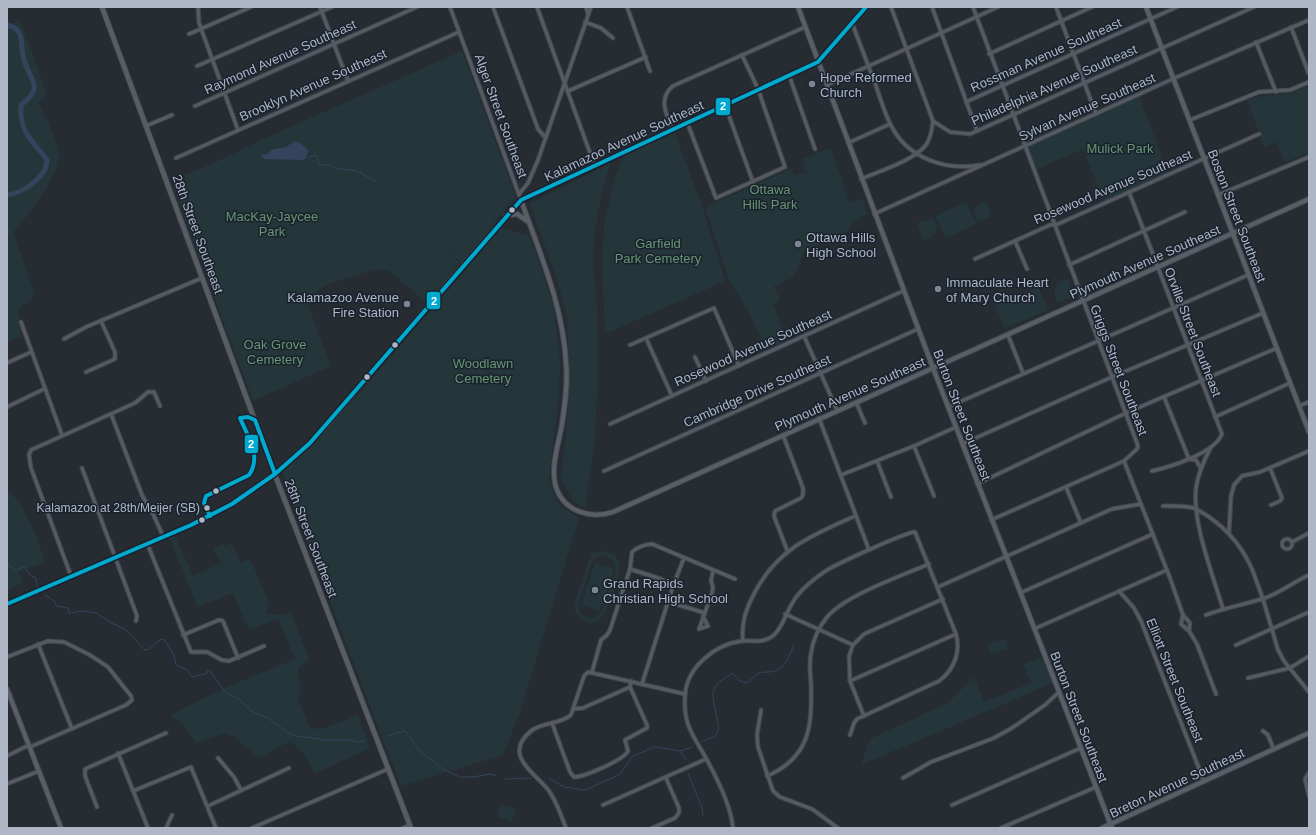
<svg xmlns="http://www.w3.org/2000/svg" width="1316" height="835" font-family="Helvetica,sans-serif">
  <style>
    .green { fill: #243639; fill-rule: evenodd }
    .water { fill: #34445c }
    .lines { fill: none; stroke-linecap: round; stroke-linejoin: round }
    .stream { stroke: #34445c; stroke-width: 1 }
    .river { stroke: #34445c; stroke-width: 5 }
    .street-casing { stroke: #44484e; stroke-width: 5 }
    .secondary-casing { stroke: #44484e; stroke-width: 6 }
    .primary-casing { stroke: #444850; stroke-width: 6 }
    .street { stroke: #565a62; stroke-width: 3 }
    .secondary { stroke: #5a5e67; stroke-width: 4 }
    .primary { stroke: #585d64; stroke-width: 4.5 }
    .bus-1-casing { stroke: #1a222e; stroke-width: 7 }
    .bus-1 { stroke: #00a9ce; stroke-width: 4 }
    .poi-dot { fill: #7f8693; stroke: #1a222e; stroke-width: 1.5 }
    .bus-dot { fill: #afb7c6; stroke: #1a222e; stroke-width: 1.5 }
    .labels { text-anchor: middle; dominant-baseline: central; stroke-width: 3; stroke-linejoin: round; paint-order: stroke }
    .bus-label { font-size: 12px; fill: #afb7c6; stroke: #1a222e; text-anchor: end }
    .street-label { font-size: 13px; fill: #afb7c6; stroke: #1a222e }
    .poi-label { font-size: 13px; fill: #afb7c6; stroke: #1a222e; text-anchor: start }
    .park-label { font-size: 13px; fill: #669672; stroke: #1a222e }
    .line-badge { stroke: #1a222e; stroke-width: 1.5 }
    .badge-label { font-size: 11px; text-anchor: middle; font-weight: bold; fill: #fff }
  </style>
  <rect width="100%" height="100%" fill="#272c33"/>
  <g class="green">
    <path d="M20,20L47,95L39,103C46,120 57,137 59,154C61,173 26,219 13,232L35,295L18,310L21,336L7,343V88L9,83L7,78V25Z"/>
    <polygon points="462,51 516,197 494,222 502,228 530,236 554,308 560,360 559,394 549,479 557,501 562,507 579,518 520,712 503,755 401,786 303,531 283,471 334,423 466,269 443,243 459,263 426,302 388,270 373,270 323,286 306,300 331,366 253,401 173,186 186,181 184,175 212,164 261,140"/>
    <polygon points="1309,86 1309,153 1285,162 1277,142 1264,147 1247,100 1262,96 1289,94"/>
    <polygon points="1139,96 1168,173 1104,201 1083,149 1035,170 1027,147 1028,146 1092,115"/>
    <polygon points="674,131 702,206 725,281 605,334 602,266 604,224 616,173 626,154"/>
    <polygon points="831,148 850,203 862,198 867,214 853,223 845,233 804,252 794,277 774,286 780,300 773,304 787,340 766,350 749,312 730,282 706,210 712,204 791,169 794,176 806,172 802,159"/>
    <polygon points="610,164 603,188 595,229 593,258 597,309 598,373 595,437 585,508 580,506 572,499 561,478 566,437 569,376 567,315 557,280 530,203"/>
    <polygon points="986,201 991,213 990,217 977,222 975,215 975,208"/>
    <polygon points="966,202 976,224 946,238 935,216"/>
    <path d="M933,218C940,230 934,237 923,241L917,223Z"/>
    <path d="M1068,279L1073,294L1072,297L1057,303C1052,291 1054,282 1068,279Z"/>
    <polygon points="1038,287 1048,310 1005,328 995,306"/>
    <polygon points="7,491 19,501 36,535 45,562 18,572 23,583 7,590"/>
    <path d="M174,534L193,576L222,563L213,549L224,544L225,546L232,543L240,563L250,559L269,602L266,614L285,615L290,610L309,659L299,667L298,675L301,686L298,700L310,728L322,729L358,715L370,748L314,774C308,760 304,747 288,742L259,758L234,737L226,733L196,743L181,723L170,715L225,688L295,659L278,619L249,630L233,593L198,607L169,537Z"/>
    <path d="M592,551L595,553C607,548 618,554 620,567C619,575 615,584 613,592C608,607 599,636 578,616L575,610V602ZM604,555L614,561L616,570L601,613L596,617L588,618L580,613L579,603L592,562L596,557Z"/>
    <polygon points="595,563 614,569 600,611 581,605"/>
    <polygon points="1005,639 1008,649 990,654 987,644"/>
    <polygon points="1043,657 1053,683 861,765 870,739 948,703 974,677 984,702 1031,683 1024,664"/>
    <polygon points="501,804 516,808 512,822 497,817"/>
  </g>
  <polygon class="water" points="295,141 303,145 309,151 304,160 264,159 261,155 270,153 270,150 286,147"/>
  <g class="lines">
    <g class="stream">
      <polyline points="305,158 316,155 319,165 330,165 335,168 357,171 377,182"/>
      <polyline points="7,564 16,570 24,567 31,576 35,577 37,586"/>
      <path d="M45,595L54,601L57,606L68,608L69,613L84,611L96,613L112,623L126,630L145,650C155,649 155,639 164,639L174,655L176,665L187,670L192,677L206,674L208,670L210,671L226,693L239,699L251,711L268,718L288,733L297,736L325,740H349L359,742L365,741"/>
      <polyline points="387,736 405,731 420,751 443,769 460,777 473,777 491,774 496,776"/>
      <path d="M702,742C706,739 713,738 716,735C724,729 709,700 714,689C717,682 727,677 733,673L740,681L746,683C751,681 754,676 759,673C765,671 769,673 775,671C785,669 790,654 794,645"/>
      <polyline points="681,752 686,760"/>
      <polyline points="688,773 702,808 703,815"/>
      <polyline points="549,778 564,787 585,790 619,775 633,756 655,747 680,751 692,747"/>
      <polyline points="505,779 531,778"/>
    </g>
    <path class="river" d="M7,25C27,30 19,44 24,60C30,80 45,87 21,105C19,132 32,140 47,160C47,177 23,193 7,195"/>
    <g class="street-casing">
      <g id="street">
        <polyline points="198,7 199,23 238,130"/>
        <polyline points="320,7 348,81"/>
        <polyline points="450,7 521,200"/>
        <polyline points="493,7 538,129 545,137"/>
        <polyline points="537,7 594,164"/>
        <polyline points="586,7 588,14"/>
        <polyline points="627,7 650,71"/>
        <polyline points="932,7 977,131"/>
        <polyline points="973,7 1138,446 1137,449 1124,461 991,520"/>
        <polyline points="1056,7 1096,114"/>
        <polyline points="585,22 601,28 613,38"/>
        <path d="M852,23C860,44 868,65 876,86C881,100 885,116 893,129C910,159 947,171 980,165"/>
        <polyline points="1291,27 1309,74"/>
        <polyline points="189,34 251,7"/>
        <polyline points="1256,42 1276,92"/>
        <polyline points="989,54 1092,7"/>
        <polyline points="197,66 332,7"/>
        <polyline points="789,75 815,149"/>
        <polyline points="827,85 998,7"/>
        <polyline points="568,91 646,57"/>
        <polyline points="966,102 1177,7"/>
        <polyline points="725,105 753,182"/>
        <polyline points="195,106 417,7"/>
        <polyline points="1190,120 1249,96 1259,92 1290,90 1309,82"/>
        <polyline points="933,121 950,132 970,134 1254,7"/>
        <polyline points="687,122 716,198 785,167 758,89 742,55"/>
        <polyline points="146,126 172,115"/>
        <path d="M672,129C666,114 658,98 673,86L805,27"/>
        <polyline points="848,143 890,124"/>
        <polyline points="176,158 459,32"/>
        <path d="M861,179C880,171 913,161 926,145C931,138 932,129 933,121L891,7"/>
        <path d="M1129,192L1222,434C1215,453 1170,467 1152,471"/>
        <polyline points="519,194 528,183 538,160 591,7"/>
        <polyline points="1218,195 1309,157"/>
        <polyline points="874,214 1177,77 1309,20"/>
        <polyline points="1015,241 1027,269"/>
        <polyline points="975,259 1050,225 1058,224 1259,134"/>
        <polyline points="1069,265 1185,212"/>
        <polyline points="21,322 62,435"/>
        <polyline points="1008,335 1023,373"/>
        <polyline points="804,336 837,410"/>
        <polyline points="646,338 672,396"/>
        <polyline points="64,339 86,327 202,278"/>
        <polyline points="630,345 714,308 739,366"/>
        <polyline points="695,357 706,381"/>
        <polyline points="7,363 31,352"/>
        <polyline points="86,372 115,359 115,352 101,321"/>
        <polyline points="1164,397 1189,459 1196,460 1201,469"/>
        <polyline points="856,402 865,423"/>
        <polyline points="1299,406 1309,402"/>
        <polyline points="7,407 44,389"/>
        <polyline points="948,407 1248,275"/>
        <polyline points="111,414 142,495 154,516 163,536"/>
        <polyline points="1215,417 1290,383"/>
        <polyline points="819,418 869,550"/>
        <polyline points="610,424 903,291"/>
        <polyline points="783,435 803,488 803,495 801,498 775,511 774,516 787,550"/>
        <polyline points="962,444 1112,377 1263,313"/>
        <polyline points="914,446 934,496"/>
        <path d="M1211,447C1204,460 1198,474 1196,488C1192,523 1213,575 1223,609"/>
        <polyline points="877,461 891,497"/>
        <polyline points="1124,461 1170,578 1183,615 1190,623 1189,631"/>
        <polyline points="82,468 137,616 136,621"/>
        <polyline points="1270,468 1282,498 1280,501 1271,505"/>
        <polyline points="604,471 918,329"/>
        <polyline points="841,475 914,446 956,427"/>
        <polyline points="977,484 1126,413 1277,348"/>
        <polyline points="1066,487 1081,523"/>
        <path d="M1163,506C1172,506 1187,505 1196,509C1222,523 1240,542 1252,569L1263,599L1278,650L1284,661L1309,692"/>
        <polyline points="1229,532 1231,496 1234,485 1242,476 1260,472 1309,451"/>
        <circle cx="1287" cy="544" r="5"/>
        <polyline points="1292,542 1309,533"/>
        <polyline points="147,543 191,652 207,652 222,660 229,661 264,646"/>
        <polyline points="630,569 661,579 673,586"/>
        <polyline points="71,576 31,468 29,455 31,450 135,403 148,392 154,392 160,406"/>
        <polyline points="938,587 1112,509 1141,504"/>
        <polyline points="1119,591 1134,608 1141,621 1204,781"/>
        <polyline points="1020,593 1153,534"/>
        <polyline points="669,602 705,613"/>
        <polyline points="785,614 853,645"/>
        <polyline points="1183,615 1181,624 1189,631 1197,644 1216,694"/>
        <path d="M1206,615C1224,608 1243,605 1262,599C1279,594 1293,582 1309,575"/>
        <polyline points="703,616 708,626 699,629 712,593 713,587 711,581 713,571"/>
        <polyline points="1034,629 1167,570"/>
        <polyline points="183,635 219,620 223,621 238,658"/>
        <path d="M743,641C741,622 746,609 755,592C778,548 813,535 855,516"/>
        <polyline points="38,644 72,729"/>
        <polyline points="1236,645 1309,612"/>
        <polyline points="7,657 48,641 64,642 90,655 108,667 131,696 132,700 126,705 30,747"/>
        <path d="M592,672L601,640L607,635L610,630L630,569L632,552C636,548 645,544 652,544L735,579"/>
        <polyline points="1248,678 1290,668 1309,656"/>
        <polyline points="850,681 956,634"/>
        <polyline points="642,684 673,586 684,558"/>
        <polyline points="573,709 583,708 630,687 631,681"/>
        <polyline points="761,710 757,735 758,747 773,791 780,797 812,809 838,828"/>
        <polyline points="864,716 850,681 849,656 853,645 864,634 943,599"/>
        <path d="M552,723L570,772L574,777C584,777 624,760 628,751L625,740L647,728V725L630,687"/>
        <polyline points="1263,731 1268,735 1274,750"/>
        <polyline points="118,753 148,828"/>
        <polyline points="7,756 29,745"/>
        <polyline points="218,758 234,777 241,790"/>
        <polyline points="1309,773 1305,779 1309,796"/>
        <path d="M767,776C811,757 812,725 811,683C810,673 809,662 811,653C813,640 819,627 827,617C846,595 901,576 929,564"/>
        <polyline points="903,778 931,762 994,738 1012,728 1045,705 1059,692"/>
        <polyline points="7,784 39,771"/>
        <polyline points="133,791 191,767 216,828"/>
        <polyline points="603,805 706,759"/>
        <polyline points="952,805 1081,748"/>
        <polyline points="208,806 289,768"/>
        <polyline points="97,807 85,776 85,769 166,733"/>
        <polyline points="166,828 172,815"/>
        <polyline points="252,828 388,769"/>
        <polyline points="403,828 410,825"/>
        <path d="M566,828C561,816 557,802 549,791C537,774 501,756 531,731C542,722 559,725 571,715L584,676L588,672L685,694"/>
        <polyline points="652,828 675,818 679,813 679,808 666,778"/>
        <path d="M733,828C731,806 718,780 707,760C694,736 683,726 685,696C686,668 715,644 742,641C753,640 764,644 774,635C784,626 787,608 797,596C804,587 814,579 824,572C834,565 906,532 915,532L956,634C961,652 954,670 939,681L857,719L854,723L850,735"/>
        <polyline points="1001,828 1096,787"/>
      </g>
    </g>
    <g class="secondary-casing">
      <g id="secondary">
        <polyline points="798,7 933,368 1112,828"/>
        <polyline points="1146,7 1309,432"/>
        <path d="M521,200C540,254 563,305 566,363C568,383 565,404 562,424C559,443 549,470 557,490C566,512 591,519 613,512L1309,199"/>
        <polyline points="505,216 517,214 527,221"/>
        <polyline points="7,604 191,525 232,504 275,474 310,443 329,423 449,281 521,200 818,62 866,7"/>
        <polyline points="7,689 61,828"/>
        <polyline points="1102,828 1309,733"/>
      </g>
    </g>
    <g class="primary-casing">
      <polyline id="primary" points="102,7 272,467 411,828"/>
    </g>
    <use href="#street" class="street"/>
    <use href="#secondary" class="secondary"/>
    <use href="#primary" class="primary"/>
    <g class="bus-1-casing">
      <g id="bus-1">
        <path d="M210,516L204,503L206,496L249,475C262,456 248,437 240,418L248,417L255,420L275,474"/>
        <polyline points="7,604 191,525 232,504 275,474 310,443 521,200 818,62 866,7"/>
      </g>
    </g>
    <use href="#bus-1" class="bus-1"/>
  </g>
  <g class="poi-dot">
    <circle cx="812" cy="84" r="4"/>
    <circle cx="798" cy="244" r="4"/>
    <circle cx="938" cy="289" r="4"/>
    <circle cx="407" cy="304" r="4"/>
    <circle cx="595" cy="590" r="4"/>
  </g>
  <g class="bus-dot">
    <circle cx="512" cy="210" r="3.5"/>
    <circle cx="395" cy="345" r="3.5"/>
    <circle cx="367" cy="377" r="3.5"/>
    <circle cx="216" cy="491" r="3.5"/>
    <circle cx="207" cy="508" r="3.5"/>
    <circle cx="202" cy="520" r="3.5"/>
  </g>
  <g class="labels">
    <g class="bus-label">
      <text x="200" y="508">Kalamazoo at 28th/Meijer (SB)</text>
    </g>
    <g class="street-label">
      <text transform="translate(1046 55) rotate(-24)">Rossman Avenue Southeast</text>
      <text transform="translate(280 57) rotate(-24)">Raymond Avenue Southeast</text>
      <text transform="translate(313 85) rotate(-24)">Brooklyn Avenue Southeast</text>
      <text transform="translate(1054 85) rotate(-24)">Philadelphia Avenue Southeast</text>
      <text transform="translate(1087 107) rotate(-24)">Sylvan Avenue Southeast</text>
      <text transform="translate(501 116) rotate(70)">Alger Street Southeast</text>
      <text transform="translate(624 141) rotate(-25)">Kalamazoo Avenue Southeast</text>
      <text transform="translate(1113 187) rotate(-23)">Rosewood Avenue Southeast</text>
      <text transform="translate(1237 216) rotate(69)">Boston Street Southeast</text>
      <text transform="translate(198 234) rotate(70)">28th Street Southeast</text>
      <text transform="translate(1145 262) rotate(-24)">Plymouth Avenue Southeast</text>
      <text transform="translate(1193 332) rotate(69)">Orville Street Southeast</text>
      <text transform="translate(753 348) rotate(-24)">Rosewood Avenue Southeast</text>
      <text transform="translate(1119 370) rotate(69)">Griggs Street Southeast</text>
      <text transform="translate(757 391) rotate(-24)">Cambridge Drive Southeast</text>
      <text transform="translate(850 394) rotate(-24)">Plymouth Avenue Southeast</text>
      <text transform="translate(962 415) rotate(69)">Burton Street Southeast</text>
      <text transform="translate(311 538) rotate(69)">28th Street Southeast</text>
      <text transform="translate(1175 680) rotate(68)">Elliott Street Southeast</text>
      <text transform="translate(1079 717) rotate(69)">Burton Street Southeast</text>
      <text transform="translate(1177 783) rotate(-25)">Breton Avenue Southeast</text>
    </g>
    <g class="poi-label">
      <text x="820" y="77">Hope Reformed<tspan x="820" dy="15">Church</tspan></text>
      <text x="806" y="237">Ottawa Hills<tspan x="806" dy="15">High School</tspan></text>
      <text x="946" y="282">Immaculate Heart<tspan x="946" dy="15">of Mary Church</tspan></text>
      <text x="399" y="297" text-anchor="end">Kalamazoo Avenue<tspan x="399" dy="15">Fire Station</tspan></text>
      <text x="603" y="583">Grand Rapids<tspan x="603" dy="15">Christian High School</tspan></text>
    </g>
    <g class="park-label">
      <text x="1120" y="148">Mulick Park</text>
      <text x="770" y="189">Ottawa<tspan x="770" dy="15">Hills Park</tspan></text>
      <text x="272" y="216">MacKay-Jaycee<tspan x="272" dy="15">Park</tspan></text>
      <text x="658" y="243">Garfield<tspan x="658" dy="15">Park Cemetery</tspan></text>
      <text x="275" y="344">Oak Grove<tspan x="275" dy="15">Cemetery</tspan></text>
      <text x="483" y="363">Woodlawn<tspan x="483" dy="15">Cemetery</tspan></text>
    </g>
  </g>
  <g class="line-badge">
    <rect x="715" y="97" width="16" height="19" rx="4" fill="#00a9ce"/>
    <rect x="426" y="291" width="15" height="19" rx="4" fill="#00a9ce"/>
    <rect x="244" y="434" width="15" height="20" rx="4" fill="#00a9ce"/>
  </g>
  <g class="badge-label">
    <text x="723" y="110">2</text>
    <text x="434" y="305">2</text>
    <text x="251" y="448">2</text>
  </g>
  <rect width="1316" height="835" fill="none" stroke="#afb7c6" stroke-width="16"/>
</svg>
